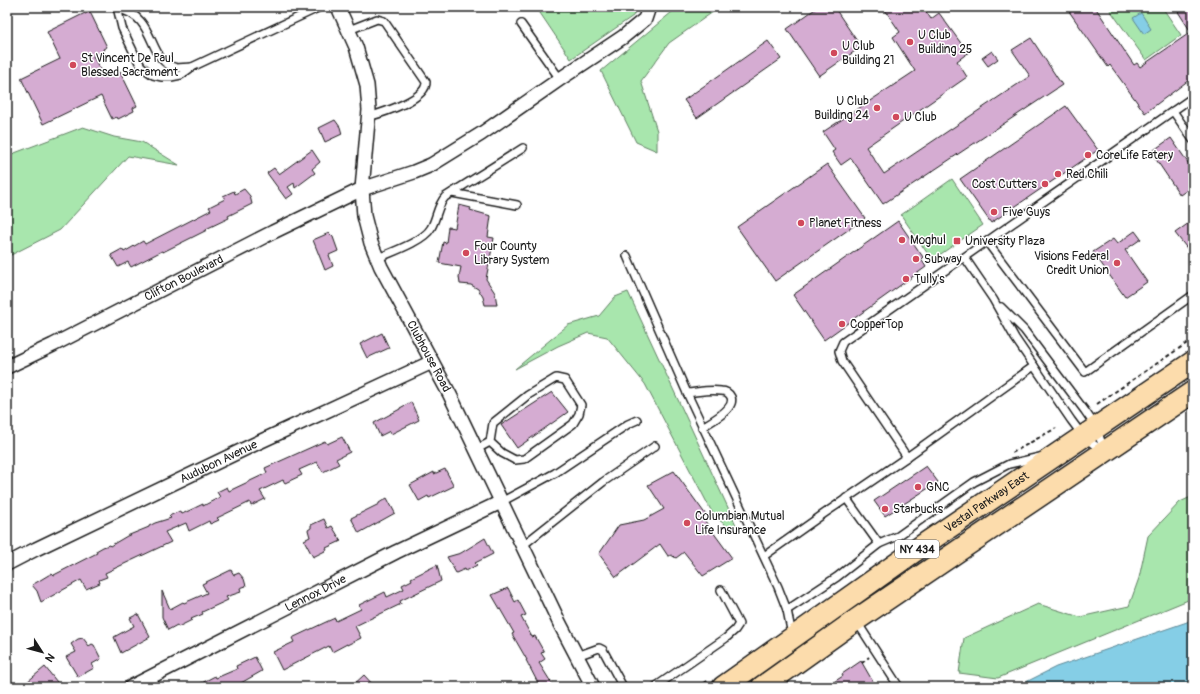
<svg xmlns="http://www.w3.org/2000/svg" width="1200" height="694" font-family="Pangolin,sans-serif">
  <style>
    .green { fill: #a8e6ad; stroke: #628164 }
    .water { fill: #85cee6; stroke: #5b8795 }
    .building { fill: #d5acd2; stroke: #1c1c1c }
    .lines { fill: none; stroke-linecap: round; stroke-linejoin: round }
    .service-casing { stroke: #1c1c1c; stroke-width: 10 }
    .minor-casing { stroke: #1c1c1c; stroke-width: 16 }
    .primary-casing { stroke: #1c1c1c; stroke-width: 24 }
    .path { stroke: #1c1c1c; stroke-width: 2; stroke-dasharray: 4 3; stroke-linecap: butt }
    .service { stroke: #fff; stroke-width: 7 }
    .minor { stroke: #fff; stroke-width: 13 }
    .primary { stroke: #fcdcac; stroke-width: 21 }
    .poi-dot { fill: #d1495b; stroke: #fff; stroke-width: 1.5 }
    .labels { text-anchor: middle; dominant-baseline: central; stroke-width: 3; stroke-linejoin: round; paint-order: stroke }
    .shield { fill: #fff; stroke: #606060; stroke-width: 1 }
    .shield-label { font-size: 11px; font-weight: bold; fill: #1c1c1c }
    .poi-label { font-size: 12px; fill: #1c1c1c; stroke: #fff; text-anchor: start }
    .street-label { font-size: 12px; fill: #1c1c1c; stroke: #fff }
  </style>
  <rect width="100%" height="100%" fill="#fff"/>
  <filter id="ink" filterUnits="userSpaceOnUse"><feTurbulence type="fractalNoise" baseFrequency=".025" numOctaves="2"/><feDisplacementMap in="SourceGraphic" scale="8" xChannelSelector="R" yChannelSelector="G"/><feConvolveMatrix kernelMatrix="1 2 1 2 8 2 1 2 1" color-interpolation-filters="sRGB"/></filter>
  <g filter="url(#ink)">
    <g class="green">
      <polygon points="536,7 637,7 633,16 571,59"/>
      <polygon points="678,7 720,7 669,43 641,81 657,131 657,151 636,142 601,71"/>
      <polygon points="1114,7 1162,7 1181,35 1146,60 1110,10"/>
      <polygon points="83,127 114,137 142,142 179,165 128,156 60,230 7,257 7,147 12,154"/>
      <polygon points="952,179 983,225 932,260 901,215"/>
      <polygon points="628,292 737,527 728,527 714,516 645,384 607,337 588,333 558,346 515,369 568,325 599,316 615,297"/>
      <polygon points="1193,496 1193,598 998,678 959,673 964,638 1038,604 1080,617 1129,606 1139,578 1148,536 1180,502"/>
    </g>
    <g class="water">
      <polygon points="1141,13 1151,29 1144,34 1133,18"/>
      <polygon points="1193,618 1193,687 1016,687 1056,667 1187,622"/>
    </g>
    <g class="building">
      <polygon points="818,7 834,7 861,47 819,76 787,29"/>
      <polygon points="883,7 923,7 931,19 939,13 968,53 957,61 967,77 866,147 884,174 1030,76 1012,50 1031,38 1062,85 883,204 851,158 841,165 832,152 835,150 823,132 915,71 893,37 900,32"/>
      <polygon points="1066,7 1095,7 1134,65 1137,63 1140,67 1191,32 1175,7 1193,7 1193,77 1145,113 1110,65 1108,67"/>
      <polygon points="90,12 107,47 103,49 104,51 93,56 104,77 120,71 137,106 133,108 134,111 118,119 117,117 112,119 101,96 43,124 21,78 60,59 47,32 85,13 85,14"/>
      <polygon points="768,41 781,59 697,118 684,100"/>
      <polygon points="992,51 998,59 988,66 982,58"/>
      <polygon points="1066,106 1098,150 991,223 960,179"/>
      <polygon points="335,120 340,127 342,134 325,142 319,128"/>
      <polygon points="1171,138 1193,170 1193,186 1180,195 1151,152"/>
      <polygon points="312,150 320,162 312,169 315,173 295,188 294,183 288,187 293,194 286,199 267,173 274,168 279,174"/>
      <polygon points="827,164 865,218 775,281 737,227"/>
      <polygon points="244,189 250,196 252,204 228,216 229,218 206,229 207,230 163,252 162,251 131,267 128,262 118,267 111,255 122,249 124,252 143,241 145,244 211,210 209,207 225,199 223,196 234,191 235,194"/>
      <polygon points="459,205 471,208 470,210 491,216 488,237 494,238 486,279 495,293 497,305 485,305 483,297 478,289 471,285 460,284 459,277 461,267 439,263 443,242 446,243 448,227 455,228"/>
      <polygon points="1193,220 1193,256 1175,233"/>
      <polygon points="898,221 923,257 921,259 926,267 824,340 793,295"/>
      <polygon points="1135,231 1141,239 1125,250 1147,282 1125,297 1093,252 1113,239 1117,244"/>
      <polygon points="329,233 333,237 338,251 329,255 333,266 325,270 313,240"/>
      <polygon points="382,333 389,348 367,358 360,344"/>
      <polygon points="552,392 568,412 517,448 501,425"/>
      <polygon points="411,402 419,420 391,434 390,431 380,436 374,423 400,409 400,408"/>
      <polygon points="342,437 350,452 336,459 339,464 323,472 317,462 299,470 302,475 285,483 283,480 260,491 265,499 251,506 250,502 217,518 219,520 210,524 209,521 189,531 186,523 165,532 171,542 105,573 107,577 99,580 100,583 86,589 81,580 41,602 37,591 32,585 52,573 54,575 97,553 96,551 103,547 109,545 110,546 127,536 149,527 149,526 155,523 171,518 169,516 180,511 182,514 203,504 203,506 220,497 217,492 227,487 229,491 267,473 265,468 325,441 327,444"/>
      <polygon points="926,466 938,482 885,516 874,501"/>
      <polygon points="445,469 454,486 429,498 428,496 419,501 410,485 434,472 434,474"/>
      <polygon points="674,471 706,515 702,517 732,558 703,576 684,552 676,558 671,555 668,556 660,544 616,577 599,554 619,525 644,520 664,509 648,485"/>
      <polygon points="387,498 395,513 359,533 351,518 379,504 379,503"/>
      <polygon points="324,519 328,528 332,526 341,541 326,548 327,550 313,557 304,540 310,537 308,530 311,528 311,525"/>
      <polygon points="485,538 493,554 475,563 477,565 466,571 465,569 456,573 447,557 461,553"/>
      <polygon points="437,565 441,581 400,601 401,604 355,626 361,638 347,645 347,644 332,652 329,646 282,670 273,652 294,642 292,638 326,622 335,618 336,621 361,609 359,605 385,592 387,597 404,589 402,585 412,580 411,578"/>
      <polygon points="231,570 234,575 239,573 244,579 246,586 240,588 241,592 226,597 228,600 202,612 203,614 191,619 192,620 178,627 177,625 168,630 162,617 162,591 170,609 183,602 184,603 207,593 202,584"/>
      <polygon points="508,588 515,602 518,600 526,615 521,617 532,637 535,636 544,652 541,653 545,659 539,663 554,687 540,687 526,660 527,660 512,634 514,633 492,595"/>
      <polygon points="138,614 150,637 121,653 114,637 134,626 130,618"/>
      <polygon points="83,638 89,646 92,644 94,645 101,659 92,664 94,668 78,677 66,657 76,652 71,644 78,639"/>
      <polygon points="255,657 262,671 234,687 194,687 215,676 216,678 237,669 236,666"/>
      <polygon points="861,661 876,687 826,687 843,676 842,674"/>
      <polygon points="45,667 61,687 21,687"/>
      <polygon points="364,675 375,687 351,687"/>
    </g>
    <g class="lines">
      <g class="service-casing">
        <g id="service">
          <polyline points="117,7 122,28 135,55 141,66 146,70 153,75 162,77 171,77 181,75 192,67 320,7"/>
          <path d="M118,9C158,16 146,62 177,68C181,68 187,67 192,67"/>
          <polyline points="521,24 560,79"/>
          <path d="M349,30L377,19L384,21L426,82C427,99 382,113 368,117"/>
          <polyline points="1173,111 1193,140"/>
          <polyline points="452,193 517,205"/>
          <polyline points="987,242 1085,372 1193,295"/>
          <polyline points="627,256 687,393 778,587 787,610 792,635"/>
          <path d="M378,258C392,252 424,241 431,228C437,218 437,206 445,197L523,148"/>
          <polyline points="965,258 993,299 1015,338 1071,420 1083,436 1102,451"/>
          <polyline points="1001,307 1024,330 1085,411 1096,427 1104,450"/>
          <path d="M687,393C698,392 710,389 721,391C726,391 729,393 731,397C736,409 710,422 702,427"/>
          <polyline points="477,449 490,442 493,423 528,395 556,378 565,380 581,405 579,414 573,424 524,459 515,460 502,453 490,442"/>
          <polyline points="907,457 842,361 839,351 843,342 1193,97"/>
          <polyline points="846,498 879,544"/>
          <polyline points="501,502 555,473 628,424 637,420"/>
          <polyline points="522,546 603,482 655,446"/>
          <polyline points="764,556 825,513 907,457 1034,366"/>
          <polyline points="787,610 837,577 879,544 898,536 974,482 1009,464 1040,457"/>
          <polyline points="857,622 899,687"/>
          <polyline points="577,656 599,648 603,650 623,687"/>
          <polyline points="655,687 726,638 735,630 739,624 721,590"/>
        </g>
      </g>
      <g class="minor-casing">
        <g id="minor">
          <path id="s1" d="M338,7L356,47L367,85L369,110L362,189L364,216L371,243L381,267L450,395L560,624L593,687"/>
          <path id="s2" d="M7,367L53,345L273,232L362,189L414,172L431,165L481,134L560,79L623,37L645,19L649,7"/>
          <path id="s3" d="M7,564L36,549L257,443L432,362"/>
          <path id="s4" d="M131,687L396,552L501,502"/>
        </g>
      </g>
      <g class="primary-casing">
        <g id="primary">
          <path id="s5" d="M723,687L926,543L1193,362"/>
          <polyline points="762,687 856,620 1193,392"/>
        </g>
      </g>
      <g class="path">
        <polyline points="1097,404 1193,339"/>
        <polyline points="1012,453 1056,428"/>
        <polyline points="862,663 869,657"/>
        <polyline points="698,687 709,680"/>
      </g>
      <use href="#service" class="service"/>
      <use href="#minor" class="minor"/>
      <use href="#primary" class="primary"/>
    </g>
  </g>
  <g class="poi-dot">
    <circle cx="910" cy="42" r="4"/>
    <circle cx="834" cy="53" r="4"/>
    <circle cx="73" cy="65" r="4"/>
    <circle cx="877" cy="108" r="4"/>
    <circle cx="896" cy="117" r="4"/>
    <circle cx="1088" cy="155" r="4"/>
    <circle cx="1058" cy="174" r="4"/>
    <circle cx="1045" cy="184" r="4"/>
    <circle cx="994" cy="212" r="4"/>
    <circle cx="801" cy="223" r="4"/>
    <circle cx="902" cy="240" r="4"/>
    <rect x="953" y="237" width="8" height="8" rx="2"/>
    <circle cx="466" cy="253" r="4"/>
    <circle cx="916" cy="259" r="4"/>
    <circle cx="1117" cy="263" r="4"/>
    <circle cx="906" cy="279" r="4"/>
    <circle cx="842" cy="324" r="4"/>
    <circle cx="918" cy="487" r="4"/>
    <circle cx="885" cy="509" r="4"/>
    <circle cx="687" cy="523" r="4"/>
  </g>
  <g class="labels">
    <rect class="shield" x="895" y="540" width="44" height="18" rx="3"/>
    <g class="shield-label">
      <text x="917" y="549">NY 434</text>
    </g>
    <g class="poi-label">
      <text x="918" y="35">U Club<tspan x="918" dy="14">Building 25</tspan></text>
      <text x="842" y="46">U Club<tspan x="842" dy="14">Building 21</tspan></text>
      <text x="81" y="58">St Vincent De Paul<tspan x="81" dy="14">Blessed Sacrament</tspan></text>
      <text x="869" y="101" text-anchor="end">U Club<tspan x="869" dy="14">Building 24</tspan></text>
      <text x="904" y="117">U Club</text>
      <text x="1096" y="155">CoreLife Eatery</text>
      <text x="1066" y="174">Red Chili</text>
      <text x="1037" y="184" text-anchor="end">Cost Cutters</text>
      <text x="1002" y="212">Five Guys</text>
      <text x="809" y="223">Planet Fitness</text>
      <text x="910" y="240">Moghul</text>
      <text x="965" y="241">University Plaza</text>
      <text x="474" y="246">Four County<tspan x="474" dy="14">Library System</tspan></text>
      <text x="1109" y="256" text-anchor="end">Visions Federal<tspan x="1109" dy="14">Credit Union</tspan></text>
      <text x="924" y="259">Subway</text>
      <text x="914" y="279">Tully's</text>
      <text x="850" y="324">CopperTop</text>
      <text x="926" y="487">GNC</text>
      <text x="893" y="509">Starbucks</text>
      <text x="695" y="516">Columbian Mutual<tspan x="695" dy="14">Life Insurance</tspan></text>
    </g>
    <g class="street-label">
      <text stroke="none"><textPath href="#s2" startOffset="198">Clifton Boulevard</textPath></text>
      <text stroke="none"><textPath href="#s1" startOffset="370">Clubhouse Road</textPath></text>
      <text stroke="none"><textPath href="#s3" startOffset="235">Audubon Avenue</textPath></text>
      <text stroke="none"><textPath href="#s5" startOffset="322">Vestal Parkway East</textPath></text>
      <text stroke="none"><textPath href="#s4" startOffset="207">Lennox Drive</textPath></text>
    </g>
  </g>
  <rect width="1200" height="694" fill="none" stroke="#fff" stroke-width="24"/>
  <rect x="12" y="12" width="1176" height="670" fill="none" stroke="#1c1c1c" stroke-width="1.5" filter="url(#ink)"/>
  <g transform="translate(42 652) rotate(126)" stroke="#ffffff" stroke-width="3" paint-order="stroke">
  <path d="M0-3L7 15L0 10L-7 15Z" fill="#1c1c1c"/>
  <text y="-6" font-size="11" font-weight="bold" text-anchor="middle" fill="#1c1c1c">N</text>
  </g>
</svg>
